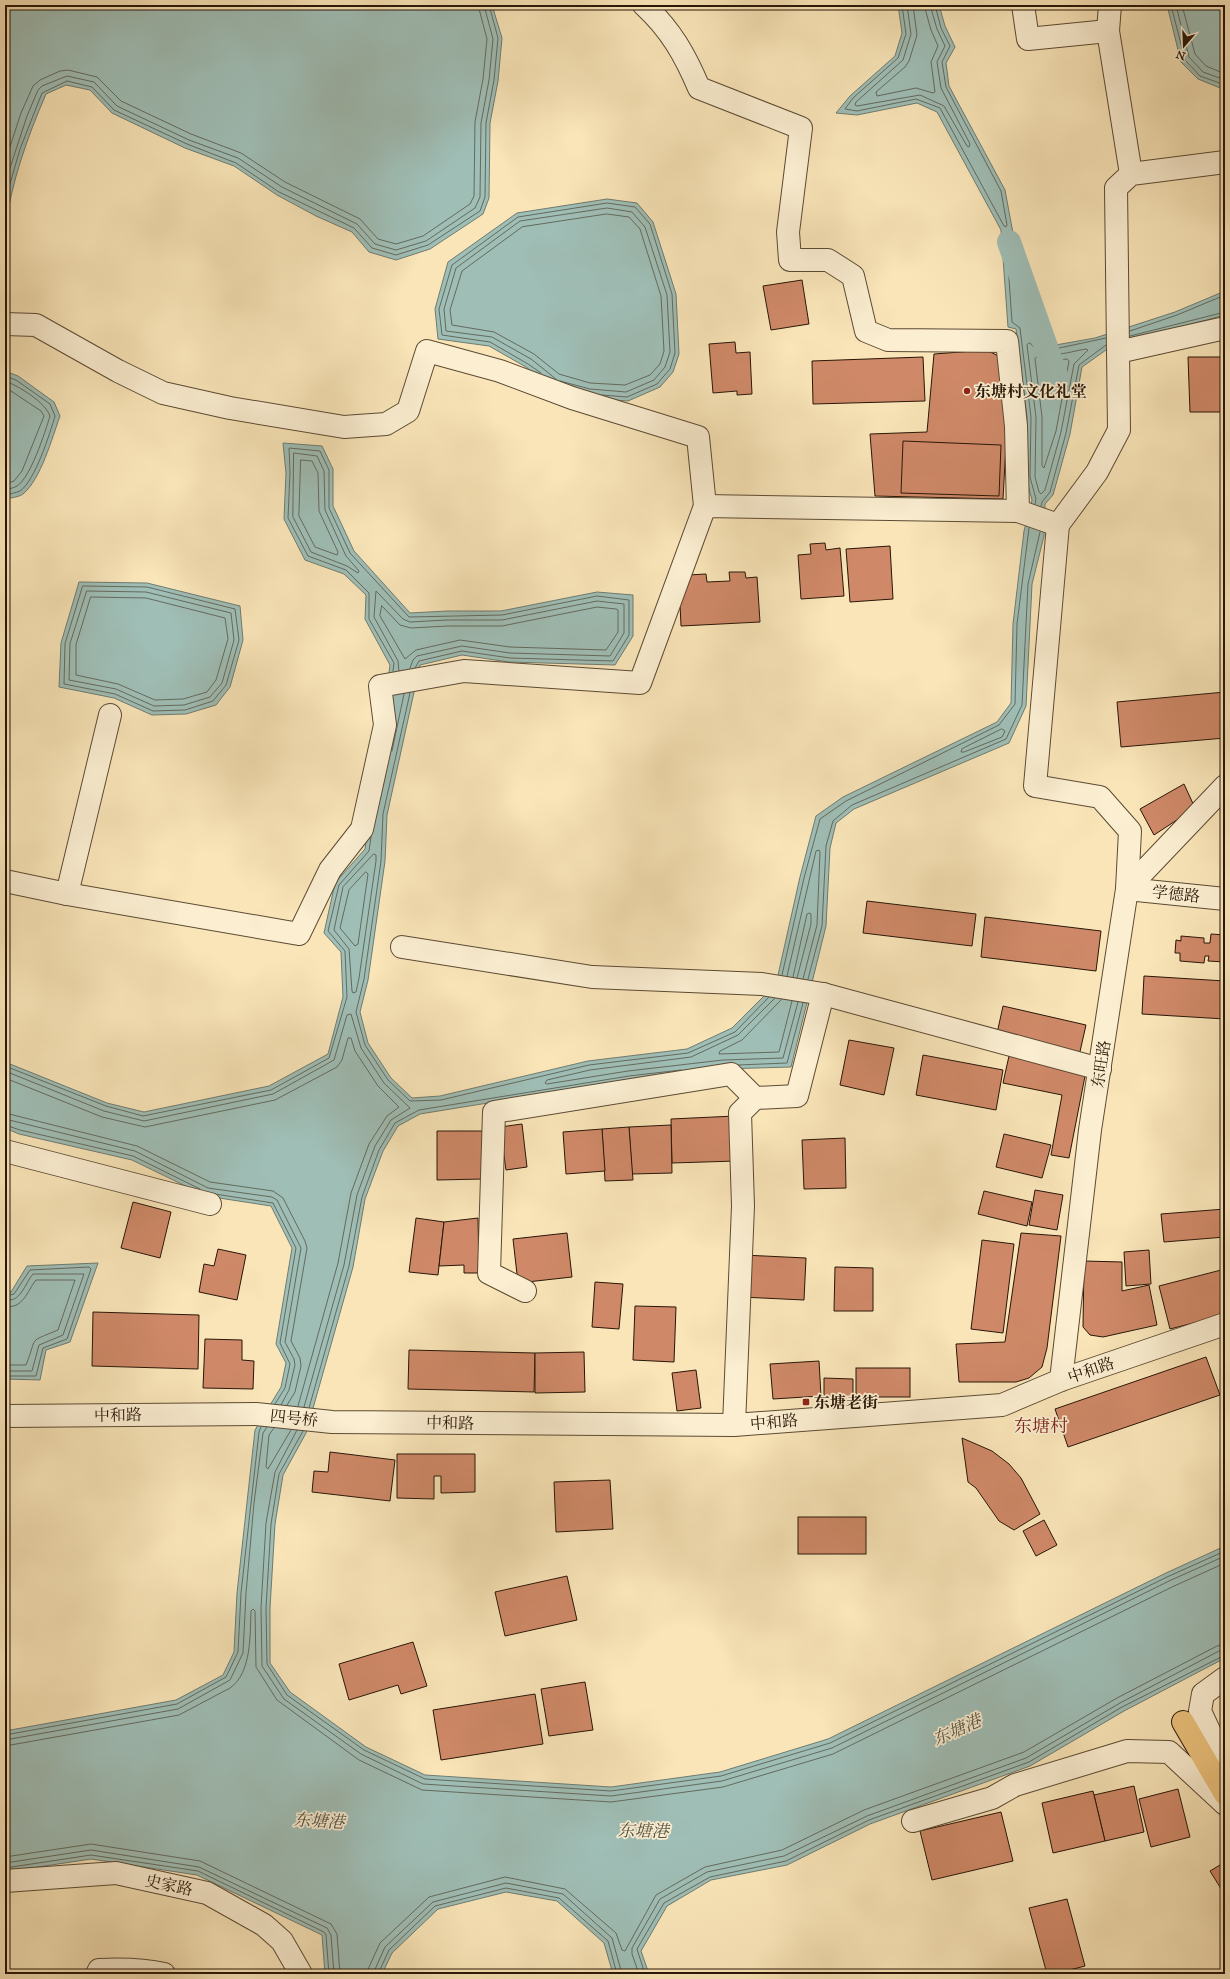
<svg xmlns="http://www.w3.org/2000/svg" width="1230" height="1979" font-family="'IM FELL Great Primer','Noto Serif SC',serif">
  <style>
    .water { fill: #9fbeb6; stroke: #6f7b70 }
    .lines { fill: none; stroke-linecap: round; stroke-linejoin: round }
    .shore { stroke: #646a5e; stroke-width: 1 }
    .canal { stroke: #9fbeb6; stroke-width: 24 }
    .building { fill: #cf8968; stroke: #281607 }
    .minor-casing { stroke: #5c4a33; stroke-width: 24 }
    .major-casing { stroke: #281607; stroke-width: 24 }
    .minor { stroke: #fbeed1; stroke-width: 22 }
    .major { stroke: #ecc27c; stroke-width: 22 }
    .poi-dot { fill: #8f2418; stroke: #fbeed1; stroke-width: 1.5 }
    .labels { text-anchor: middle; dominant-baseline: central; stroke-width: 3.5; stroke-linejoin: round; paint-order: stroke }
    .poi-label { font-size: 16px; font-weight: bold; fill: #281607; stroke: #fbeed1; text-anchor: start }
    .street-label { font-size: 16px; fill: #281607; stroke: #fbeed1 }
    .water-label { font-size: 17px; font-style: italic; fill: #525144; stroke: #fbeed1 }
    .quarter-label { font-size: 18px; fill: #7a1f14; stroke: #fbeed1 }
  </style>
  <rect width="100%" height="100%" fill="#f9e5b8"/>
  <filter id="stains"><feTurbulence type="fractalNoise" baseFrequency=".005" numOctaves="4"/><feColorMatrix values="0 0 0 0 .2 0 0 0 0 .09 0 0 0 0 .02 0 0 0 .5 -.17"/></filter>
  <radialGradient id="worn" r=".72"><stop offset=".6" stop-color="#630" stop-opacity="0"/><stop offset="1" stop-color="#630" stop-opacity=".3"/></radialGradient>
  <g class="water">
    <path d="M5,5H492L502,38L498,81L490,123L489,198L483,214L430,249L396,260L369,252L352,232L316,216L277,195L234,166L185,148L112,113L90,90L66,85L46,94C27,138 11,183 5,230Z"/>
    <polygon points="898,5 939,5 945,26 955,47 946,63 949,86 1005,190 1028,314 1039,340 1050,346 1095,338 1175,312 1225,291 1225,315 1113,345 1082,367 1070,434 1053,495 1045,504 1044,536 1032,584 1026,706 1009,743 854,809 836,823 830,848 826,926 791,1067 723,1069 629,1080 420,1114 398,1126 383,1151 365,1199 353,1267 306,1433 283,1475 275,1524 270,1608 270,1663 290,1692 366,1747 425,1775 611,1787 720,1772 828,1739 1166,1573 1225,1546 1225,1658 1124,1711 1030,1766 870,1824 787,1865 711,1880 667,1906 641,1951 649,1974 613,1974 604,1943 557,1901 506,1892 438,1909 392,1953 382,1974 325,1974 322,1935 197,1875 91,1859 5,1872 5,1731 176,1700 223,1675 234,1652 237,1593 255,1430 281,1387 286,1363 276,1344 292,1248 271,1206 206,1196 132,1160 19,1134 5,1128 5,1062 107,1103 144,1112 269,1086 328,1054 343,997 341,952 324,933 335,883 365,849 390,665 365,619 366,595 344,574 305,560 284,519 286,473 283,443 322,446 333,469 333,506 354,551 410,613 447,611 501,611 597,592 633,595 633,636 615,665 509,662 462,655 420,665 387,815 385,861 368,980 360,1012 368,1043 391,1078 412,1098 440,1096 588,1061 687,1049 732,1028 776,984 800,877 816,816 843,797 997,722 1011,703 1013,624 1024,531 1032,500 1026,478 1027,417 1016,329 1008,327 1001,230 937,112 917,103 857,115 836,113 850,96 895,56 902,33"/>
    <polygon points="1167,5 1225,5 1225,90 1198,79 1181,62"/>
    <polygon points="607,199 637,203 653,222 676,294 679,354 673,372 660,387 628,401 588,398 552,388 526,367 489,346 438,339 435,309 448,262 517,213"/>
    <path d="M5,371L18,376L54,402L60,416C52,438 41,479 23,494C19,497 10,498 5,499Z"/>
    <polygon points="79,582 147,583 240,606 243,640 230,687 216,705 186,714 152,715 114,698 59,687 61,643"/>
    <polygon points="98,1263 70,1342 46,1350 40,1380 5,1379 5,1289 11,1292 27,1266"/>
  </g>
  <g class="lines">
    <g class="shore">
      <polyline points="902,5 906,34 898,58 853,98 845,109 857,111 916,99 940,108 1004,226 1006,227 1007,225 1001,191 946,87 942,62 950,46 941,28 935,5"/>
      <polyline points="907,5 911,34 903,60 856,102 855,105 857,106 920,95 944,106 967,146 969,147 970,144 941,88 937,62 945,46 937,29 930,5"/>
      <polyline points="913,5 917,35 909,61 905,67 876,92 877,96 916,88 933,93 935,92 931,62 938,46 931,30 924,5"/>
      <polyline points="1171,5 1185,60 1200,76 1225,85"/>
      <polyline points="1176,5 1189,57 1203,72 1225,80"/>
      <polyline points="1182,5 1195,54 1206,66 1225,74"/>
      <polyline points="5,162 21,113 33,86 40,80 60,71 68,70 97,77 121,101 191,134 241,153 285,182 360,219 378,239 396,244 423,236 470,204 474,196 475,122 483,79 487,39 478,5"/>
      <polyline points="5,183 27,116 38,90 42,86 67,76 94,82 117,106 189,140 238,158 282,187 357,224 375,244 396,250 426,241 475,208 480,197 481,123 489,80 493,39 484,5"/>
      <polyline points="5,201 20,149 42,93 67,81 92,87 114,110 187,144 236,163 279,192 354,228 372,248 396,255 428,245 480,211 485,197 486,123 494,80 498,38 489,5"/>
      <polygon points="607,214 629,217 640,229 661,296 664,351 660,364 650,375 625,385 590,383 559,374 534,354 494,332 452,325 450,310 462,271 522,227"/>
      <polyline points="1130,331 1177,315 1225,295"/>
      <polyline points="1130,336 1225,312"/>
      <path d="M1030,343C1044,362 1067,352 1086,349L1088,350L1074,364L1061,432L1045,490L1041,494L1039,492L1035,477L1036,417L1027,345Z"/>
      <polygon points="1037,357 1049,361 1067,359 1069,361 1056,431 1044,468 1042,466 1042,417 1035,359"/>
      <polyline points="541,373 528,364 490,342 442,335 439,309 452,265 518,217 607,203 635,207 650,224 672,294 675,353 670,369 657,384 627,397 602,395"/>
      <path d="M5,376L16,380L50,404L55,416C50,433 35,481 20,491C16,493 9,494 5,495"/>
      <polyline points="556,379 531,359 492,337 446,331 444,309 456,268 520,221 607,208 632,212 645,227 667,295 670,352 665,367 654,380 626,392 590,389 560,381"/>
      <path d="M5,381C19,386 45,402 50,416C45,432 31,477 17,486C14,488 8,489 5,490"/>
      <polyline points="5,387 41,411 44,416 22,471 14,481 5,484"/>
      <polygon points="294,453 317,456 324,471 325,510 346,556 359,571 358,573 347,566 311,552 293,517"/>
      <polygon points="301,460 312,461 318,473 319,511 338,552 337,555 315,547 299,516"/>
      <polyline points="1035,504 1036,499 1030,477 1031,417 1020,328 1012,322 1006,235 1010,237 1024,315 1036,343 1050,350 1106,338"/>
      <polyline points="1041,506 1042,502 1050,492 1066,433 1079,365 1106,345"/>
      <polygon points="83,586 147,587 235,609 239,640 226,685 213,701 185,710 153,711 115,694 64,684 65,644"/>
      <polygon points="87,591 146,592 231,613 234,640 222,683 210,697 184,705 154,706 116,689 69,680 70,644"/>
      <polygon points="91,597 146,598 225,618 228,639 216,680 207,692 183,699 155,700 118,684 76,675 76,645"/>
      <polygon points="382,606 400,625 411,628 448,626 502,626 597,607 616,609 618,610 618,632 606,650 510,647 460,640 416,650 405,659 380,616"/>
      <polyline points="393,671 394,663 369,619 369,593 346,570 308,556 288,518 290,473 289,448 320,451 329,470 329,508 350,553 409,617 502,615 597,596 629,600 629,635 613,661 510,658 462,651 419,661 415,668"/>
      <polyline points="399,671 398,661 374,617 376,591 403,619 410,622 447,620 502,620 597,601 624,604 624,633 610,656 510,653 462,646 417,656 413,660 410,668"/>
      <polyline points="410,693 383,814 381,861 364,979 356,1012 365,1045 388,1080 410,1101 441,1100 589,1065 688,1053 735,1032 769,997"/>
      <polygon points="1002,729 1005,731 1002,737 964,752 961,752 962,749"/>
      <polyline points="392,751 404,694"/>
      <polygon points="374,854 376,855 376,861 359,978 356,992 353,993 352,991 349,949 334,930 343,887"/>
      <polygon points="366,872 368,874 358,944 355,946 340,928 349,890"/>
      <polyline points="782,975 804,878 820,819 846,801 999,725 1015,704 1017,624 1029,528"/>
      <polyline points="787,976 816,851 819,850 820,852 817,925 803,979"/>
      <polyline points="793,977 807,914 809,913 811,914 811,924 797,978"/>
      <polyline points="808,979 822,926 826,846 833,821 852,805 1006,739 1022,705 1028,584 1040,532"/>
      <polyline points="775,998 738,1035 691,1057 590,1070 547,1080 545,1083 547,1084 628,1071 723,1060 783,1058 798,1002"/>
      <polyline points="782,999 742,1040 720,1051 719,1054 779,1052 792,1001"/>
      <polyline points="738,1065 787,1063 803,1003"/>
      <polyline points="5,1066 106,1106 143,1116 271,1090 329,1058 347,997 345,951 328,931 339,885 369,851 371,837"/>
      <polyline points="5,1071 104,1111 144,1121 273,1094 334,1060 347,1015 351,1014 361,1048 384,1083 410,1108 391,1120 375,1146 357,1195 344,1265 304,1407"/>
      <polyline points="5,1078 102,1117 145,1127 275,1100 337,1067 342,1060 348,1038 351,1038 355,1051 378,1086 399,1107 387,1116 369,1144 351,1193 338,1263 298,1406"/>
      <polyline points="5,1113 137,1146 210,1182 273,1191 283,1198 305,1241 307,1248 291,1341 300,1358 301,1366 295,1392 287,1405"/>
      <polyline points="5,1119 135,1151 208,1188 272,1197 277,1200 301,1248 285,1342 294,1359 295,1365 289,1390 281,1405"/>
      <polyline points="5,1125 20,1130 133,1156 200,1189"/>
      <polyline points="215,1194 273,1203 296,1248 280,1343 290,1364 285,1388 275,1404"/>
      <polyline points="5,1293 10,1295 14,1294 30,1270 89,1267 91,1269 67,1339 43,1348 36,1376 5,1376"/>
      <path d="M5,1299C20,1305 25,1283 33,1274H84L63,1335L39,1345L32,1371H5"/>
      <path d="M5,1306C23,1310 27,1291 36,1280H75L58,1330C27,1343 38,1335 26,1365H5"/>
      <polyline points="309,1408 349,1266 362,1197 379,1150 395,1123 419,1110 629,1076 681,1070"/>
      <polyline points="274,1428 269,1435 266,1467 268,1469 291,1430"/>
      <polyline points="297,1430 275,1472 266,1523 261,1608 262,1666 284,1699 361,1754 423,1784 611,1796 722,1781 832,1748 1169,1581 1225,1556"/>
      <polyline points="303,1431 279,1474 271,1524 266,1608 267,1664 287,1695 364,1750 425,1779 611,1791 721,1776 830,1743 1167,1577 1225,1551"/>
      <polyline points="5,1735 177,1704 226,1677 238,1652 241,1593 259,1432 261,1427"/>
      <polyline points="5,1740 178,1709 230,1680 243,1653 246,1593 254,1503 263,1433 267,1427"/>
      <path d="M5,1746L179,1715L230,1688C252,1673 250,1633 251,1611L253,1609L255,1611L256,1667L277,1700L359,1760L422,1790L611,1802L723,1787L833,1754L1172,1587L1225,1563"/>
      <polyline points="5,1857 91,1844 200,1861 331,1924 337,1934 340,1974"/>
      <polyline points="5,1863 91,1850 199,1867 327,1928 331,1935 334,1974"/>
      <polyline points="5,1868 91,1855 198,1871 324,1932 326,1935 329,1974"/>
      <polyline points="367,1974 369,1967 380,1943 429,1897 505,1877 565,1889 616,1933 622,1950 625,1951 656,1895 705,1867 782,1850 864,1810 1024,1752 1117,1698 1217,1646 1225,1644"/>
      <polyline points="373,1974 385,1947 433,1902 506,1883 563,1894 612,1938 622,1974"/>
      <polyline points="378,1974 389,1950 435,1906 506,1888 559,1898 608,1941 617,1974"/>
      <polyline points="639,1974 632,1954 632,1948 660,1899 707,1872 784,1856 867,1816 1026,1758 1120,1703 1219,1651 1225,1650"/>
      <polyline points="645,1974 637,1949 664,1903 710,1877 786,1861 869,1820 1029,1762 1122,1707 1225,1655"/>
    </g>
    <polyline class="canal" points="1009,242 1056,375"/>
  </g>
  <g class="building">
    <polygon points="802,280 809,324 771,330 763,286"/>
    <polygon points="735,342 736,353 750,352 752,394 737,395 737,391 713,393 709,344"/>
    <polygon points="987,350 1000,357 1007,426 1003,499 875,496 870,434 927,432 934,354"/>
    <polygon points="923,357 925,401 813,404 812,361"/>
    <polygon points="1188,357 1225,357 1225,412 1190,412"/>
    <polygon points="903,441 1001,445 999,496 901,493"/>
    <polygon points="825,543 826,550 840,548 844,596 801,599 798,555 811,554 810,544"/>
    <polygon points="890,546 893,599 850,602 846,549"/>
    <polygon points="729,572 745,572 746,578 757,577 760,622 681,626 679,582 688,575 706,574 707,582 730,581"/>
    <polygon points="1225,692 1225,738 1121,747 1117,702"/>
    <polygon points="1184,784 1195,808 1154,835 1140,809"/>
    <polygon points="867,901 976,914 972,946 863,933"/>
    <polygon points="985,917 1101,931 1096,971 981,957"/>
    <polygon points="1211,934 1225,935 1225,962 1208,961 1209,956 1205,956 1204,963 1180,961 1180,953 1175,953 1176,940 1181,941 1181,936 1204,938 1204,943 1210,943"/>
    <polygon points="1144,976 1225,981 1225,1019 1142,1014"/>
    <polygon points="1003,1006 1086,1025 1079,1056 996,1038"/>
    <polygon points="849,1040 894,1048 884,1095 840,1085"/>
    <polygon points="923,1055 1003,1070 996,1110 916,1095"/>
    <polygon points="1009,1056 1086,1071 1069,1158 1051,1155 1062,1095 1003,1083"/>
    <polygon points="735,1116 736,1161 672,1163 671,1119"/>
    <polygon points="522,1124 527,1167 506,1170 500,1127"/>
    <polygon points="671,1125 672,1173 632,1174 629,1127"/>
    <polygon points="629,1127 633,1180 605,1181 602,1129"/>
    <polygon points="602,1129 605,1171 566,1174 563,1132"/>
    <polygon points="437,1131 483,1131 483,1179 437,1180"/>
    <polygon points="1004,1134 1051,1145 1042,1178 996,1167"/>
    <polygon points="845,1138 846,1188 804,1189 802,1140"/>
    <polygon points="1035,1190 1063,1195 1057,1230 1029,1225"/>
    <polygon points="984,1191 1032,1202 1027,1226 978,1214"/>
    <polygon points="133,1202 171,1212 160,1258 121,1248"/>
    <polygon points="1225,1209 1225,1237 1164,1242 1161,1214"/>
    <polygon points="416,1218 444,1222 438,1275 409,1272"/>
    <polygon points="478,1218 479,1273 464,1273 464,1265 439,1266 444,1222"/>
    <polygon points="567,1233 572,1277 518,1283 513,1239"/>
    <polygon points="1021,1233 1061,1236 1047,1348 1042,1367 1029,1378 1016,1382 959,1382 956,1344 1005,1342"/>
    <polygon points="982,1240 1014,1244 1003,1333 971,1329"/>
    <polygon points="218,1249 246,1255 237,1300 199,1292 204,1264 214,1266"/>
    <polygon points="1149,1250 1151,1284 1126,1286 1124,1252"/>
    <polygon points="743,1255 806,1258 804,1300 741,1297"/>
    <polygon points="1084,1261 1122,1262 1122,1291 1149,1285 1157,1325 1103,1337 1090,1335 1083,1327"/>
    <polygon points="835,1267 873,1268 873,1311 834,1311"/>
    <polygon points="1225,1269 1225,1315 1170,1329 1159,1286"/>
    <polygon points="595,1282 623,1284 619,1329 592,1327"/>
    <polygon points="635,1306 676,1307 674,1362 633,1360"/>
    <polygon points="93,1312 199,1315 198,1369 92,1366"/>
    <polygon points="205,1339 242,1340 242,1360 254,1361 253,1389 203,1388"/>
    <polygon points="409,1350 535,1353 534,1392 408,1389"/>
    <polygon points="584,1352 585,1392 535,1393 535,1353"/>
    <polygon points="1206,1357 1220,1395 1068,1447 1055,1409"/>
    <polygon points="819,1361 821,1396 773,1399 770,1364"/>
    <rect x="856" y="1368" width="54" height="29"/>
    <polygon points="696,1370 701,1408 677,1411 672,1373"/>
    <polygon points="824,1378 853,1379 853,1401 824,1400"/>
    <polygon points="962,1438 992,1451 1009,1464 1021,1478 1040,1514 1014,1530 999,1521 976,1488 968,1482"/>
    <polygon points="330,1452 395,1460 390,1501 312,1492 314,1471 328,1472"/>
    <polygon points="397,1454 475,1454 475,1492 441,1493 441,1476 434,1476 434,1499 397,1498"/>
    <polygon points="610,1480 613,1529 556,1532 554,1482"/>
    <rect x="798" y="1517" width="68" height="37"/>
    <polygon points="1044,1520 1057,1545 1036,1556 1023,1531"/>
    <polygon points="567,1576 577,1620 505,1636 495,1592"/>
    <polygon points="413,1642 427,1686 401,1694 398,1685 349,1700 339,1664"/>
    <polygon points="585,1682 593,1730 549,1736 541,1689"/>
    <polygon points="535,1694 543,1744 441,1760 433,1710"/>
    <polygon points="1134,1786 1144,1832 1105,1841 1094,1795"/>
    <polygon points="1178,1789 1190,1837 1151,1847 1139,1799"/>
    <polygon points="1093,1791 1105,1841 1053,1853 1042,1803"/>
    <polygon points="1001,1812 1013,1861 932,1880 920,1831"/>
    <polygon points="1225,1862 1225,1891 1223,1892 1210,1871"/>
    <polygon points="1067,1899 1085,1966 1054,1974 1047,1974 1029,1908"/>
  </g>
  <g class="lines">
    <g class="minor-casing">
      <g id="minor">
        <path d="M644,5C671,30 685,55 699,88L801,128L788,232L790,260H828L853,276L866,331L888,340L1007,341L1016,426L1018,511"/>
        <polyline points="1023,5 1028,39 1108,31"/>
        <polyline points="1110,5 1108,31 1131,174"/>
        <polyline points="1225,162 1131,174 1116,188 1119,430 1097,472 1058,525 1035,786 1100,797 1130,831 1127,889 1225,899"/>
        <polyline points="5,324 36,325 118,371 163,393 230,408 344,427 386,424 408,411 427,351 500,371 572,398 698,437 705,506"/>
        <polyline points="1118,352 1225,328"/>
        <polyline points="5,881 67,894 299,934 330,870 362,829 385,725 380,686 464,671 640,683 705,506 1018,511 1058,525"/>
        <polyline points="67,894 110,715"/>
        <polyline points="402,947 592,977 762,984 823,994 1100,1069"/>
        <polyline points="5,1151 210,1204"/>
        <polyline points="525,1291 489,1273 494,1112 731,1074 755,1098 797,1096 823,994"/>
        <polyline points="1061,1380 1090,1130 1127,889 1225,786"/>
        <polyline points="5,1416 256,1414 332,1422 734,1425 1002,1405 1061,1380 1225,1324"/>
        <polyline points="734,1425 743,1206 740,1113 755,1098"/>
        <polyline points="1225,1678 1203,1694 1200,1711 1225,1765"/>
        <polyline points="913,1821 992,1798 1015,1785 1127,1751 1169,1752 1225,1804"/>
        <polyline points="5,1881 116,1873 207,1893 264,1925 282,1941 301,1974"/>
        <path d="M97,1974L99,1970C121,1969 142,1969 164,1974"/>
      </g>
    </g>
    <g class="major-casing">
      <polyline id="major" points="1183,1722 1225,1794"/>
    </g>
    <use href="#minor" class="minor"/>
    <use href="#major" class="major"/>
  </g>
  <g class="poi-dot">
    <circle cx="967" cy="391" r="4"/>
    <rect x="802" y="1398" width="8" height="8" rx="2"/>
  </g>
  <g class="labels">
    <g class="poi-label">
      <text x="975" y="391">东塘村文化礼堂</text>
      <text x="814" y="1402">东塘老街</text>
    </g>
    <g class="street-label">
      <text transform="translate(1176 894) rotate(6)">学德路</text>
      <text transform="translate(1101 1064) rotate(-81)">东旺路</text>
      <text transform="translate(1091 1370) rotate(-19)">中和路</text>
      <text transform="translate(118 1415) rotate(-1)">中和路</text>
      <text transform="translate(294 1418) rotate(6)">四号桥</text>
      <text transform="translate(774 1422) rotate(-5)">中和路</text>
      <text transform="translate(450 1423) rotate(1)">中和路</text>
      <text transform="translate(169 1885) rotate(12)">史家路</text>
    </g>
    <g class="water-label">
      <text transform="translate(957 1730) rotate(-24)">东塘港</text>
      <text transform="translate(319 1821) rotate(3)">东塘港</text>
      <text transform="translate(643 1831) rotate(1)">东塘港</text>
    </g>
    <g class="quarter-label">
      <text x="1041" y="1426">东塘村</text>
    </g>
  </g>
  <rect width="1230" height="1979" fill="none" stroke="#f9e5b8" stroke-width="20"/>
  <rect x="6" y="6" width="1218" height="1967" fill="none" stroke="#281607" stroke-width="2"/>
  <rect x="10" y="10" width="1210" height="1959" fill="none" stroke="#281607"/>
  <g transform="translate(1184 46) rotate(199)" stroke="#fbeed1" stroke-width="3" paint-order="stroke">
  <path d="M0-3L7 15L0 10L-7 15Z" fill="#281607"/>
  <text y="-6" font-size="11" font-weight="bold" text-anchor="middle" fill="#281607">N</text>
  </g>
  <rect width="100%" height="100%" filter="url(#stains)"/>
  <rect width="100%" height="100%" fill="url(#worn)"/>
</svg>
